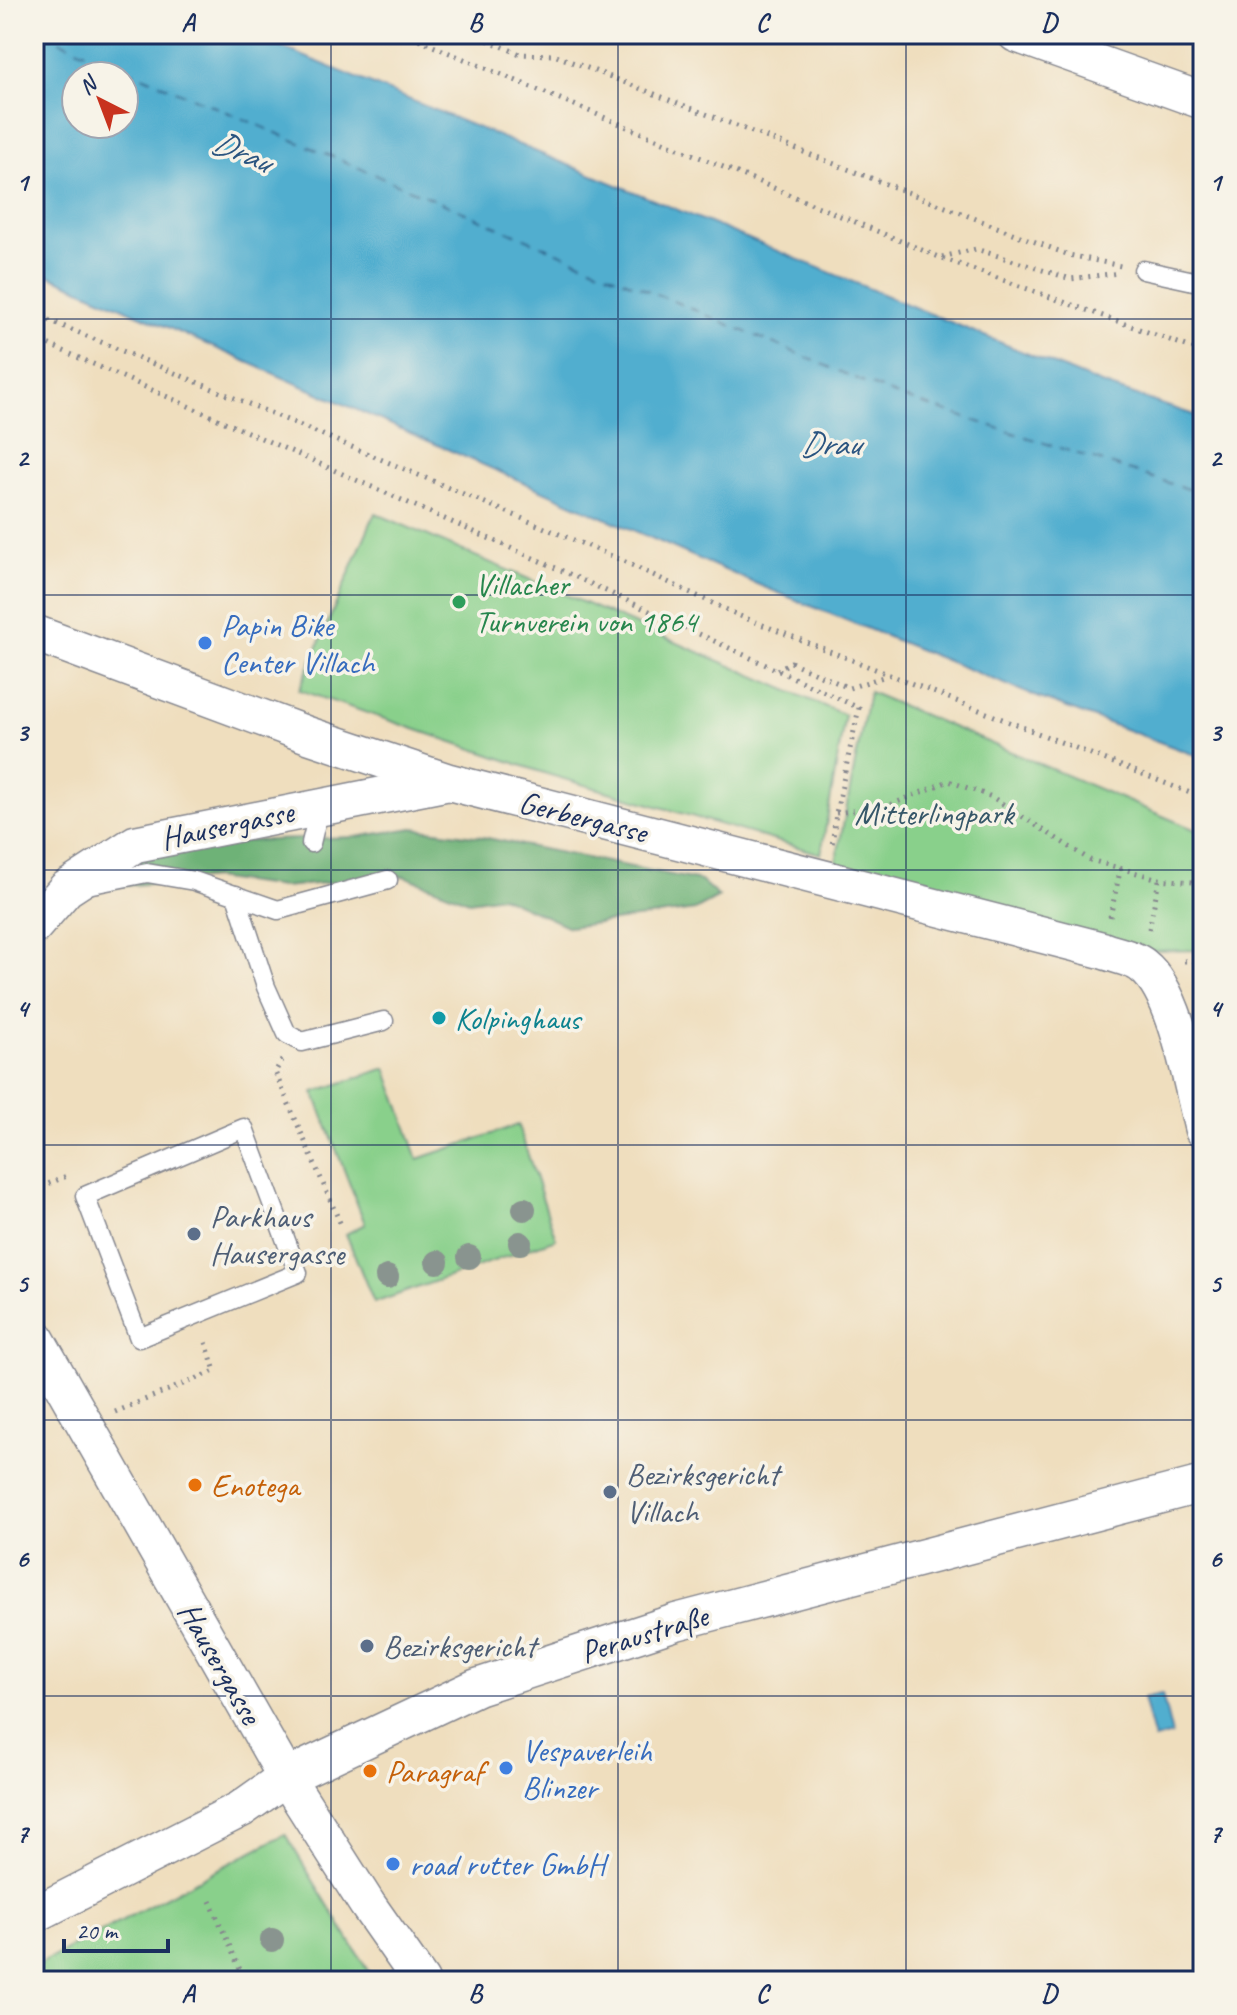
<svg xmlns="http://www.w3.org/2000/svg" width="1237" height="2015" font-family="Caveat,sans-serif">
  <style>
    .green { fill: #89d08b; stroke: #528074; stroke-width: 2 }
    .forest { fill: #6eb277; stroke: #44706a; stroke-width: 2 }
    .water { fill: #51aecf; stroke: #366e96; stroke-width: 2; fill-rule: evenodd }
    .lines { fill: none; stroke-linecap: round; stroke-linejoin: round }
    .ferry { stroke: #2b5580; stroke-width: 2; stroke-dasharray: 10 8; stroke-linecap: butt }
    .service-casing { stroke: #85868e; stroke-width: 21 }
    .minor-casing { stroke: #85868e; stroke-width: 39 }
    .path { stroke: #85868e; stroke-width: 5; stroke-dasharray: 2 6; stroke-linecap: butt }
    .service { stroke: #fff; stroke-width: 18 }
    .minor { stroke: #fff; stroke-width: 36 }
    .tree { fill: #89948f }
    .grid { fill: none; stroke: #1b2f5e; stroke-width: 2; stroke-opacity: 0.55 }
    .leisure-dot { fill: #2e9e5b; stroke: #f7f3e8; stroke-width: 3 }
    .shop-dot { fill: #3f7fe0; stroke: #f7f3e8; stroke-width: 3 }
    .culture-dot { fill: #0f9aa8; stroke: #f7f3e8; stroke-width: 3 }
    .service-dot { fill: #5c6f8a; stroke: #f7f3e8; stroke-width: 3 }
    .food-dot { fill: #e8710a; stroke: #f7f3e8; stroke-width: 3 }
    .labels { text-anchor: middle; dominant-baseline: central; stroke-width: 7; stroke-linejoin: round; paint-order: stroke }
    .leisure-label { font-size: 32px; fill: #27864d; stroke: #f7f3e8; text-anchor: start }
    .shop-label { font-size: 32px; fill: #366cbe; stroke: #f7f3e8; text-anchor: start }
    .park-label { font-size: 32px; fill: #365769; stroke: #f7f3e8 }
    .street-label { font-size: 32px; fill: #1b2f5e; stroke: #f7f3e8 }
    .culture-label { font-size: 32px; fill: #0d838f; stroke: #f7f3e8; text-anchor: start }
    .service-label { font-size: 32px; fill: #4e5e75; stroke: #f7f3e8; text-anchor: start }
    .food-label { font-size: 32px; fill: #c56008; stroke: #f7f3e8; text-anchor: start }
    .water-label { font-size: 34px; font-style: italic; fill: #2b5580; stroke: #f7f3e8 }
    .neatline { fill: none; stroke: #1b2f5e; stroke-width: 3 }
    .grid-label { font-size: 26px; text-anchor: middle; font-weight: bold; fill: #1b2f5e }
  </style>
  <rect width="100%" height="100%" fill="#f7f3e8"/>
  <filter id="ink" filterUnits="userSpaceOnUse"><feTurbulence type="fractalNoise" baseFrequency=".0125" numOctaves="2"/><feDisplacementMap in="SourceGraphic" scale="16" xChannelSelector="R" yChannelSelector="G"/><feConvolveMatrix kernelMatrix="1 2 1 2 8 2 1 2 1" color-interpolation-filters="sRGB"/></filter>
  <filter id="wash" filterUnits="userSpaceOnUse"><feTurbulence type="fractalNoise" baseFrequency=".006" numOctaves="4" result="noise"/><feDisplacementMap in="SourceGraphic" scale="32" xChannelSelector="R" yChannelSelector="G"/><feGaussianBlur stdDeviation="1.8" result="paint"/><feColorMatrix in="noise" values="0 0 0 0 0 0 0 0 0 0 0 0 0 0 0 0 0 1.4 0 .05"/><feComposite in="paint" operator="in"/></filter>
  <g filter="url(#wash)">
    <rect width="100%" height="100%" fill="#efdebe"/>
    <g class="green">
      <polygon points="375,513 845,715 821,854 547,774 299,690"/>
      <polygon points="869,692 1203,833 1203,950 1147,951 833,877"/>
      <polygon points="386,1068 418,1159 518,1125 556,1239 374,1303 346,1234 365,1224 314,1092"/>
      <polygon points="285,1834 374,1981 34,1981 34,1967"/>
    </g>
    <polygon class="forest" points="413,828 482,837 701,881 719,897 695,910 569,927 501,896 469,901 404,876 282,887 213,878 110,887 145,854 245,841 355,837"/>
    <g class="water">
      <path d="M34,34H250L1101,384L1203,418V758L1032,695L759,585L34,269ZM76,76H124V124H76Z"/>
      <polygon points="1162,1694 1172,1735 1154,1740 1143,1698"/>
    </g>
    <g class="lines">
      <polyline class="ferry" points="43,34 895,395 1203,494"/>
    </g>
  </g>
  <g filter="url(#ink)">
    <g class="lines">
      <g class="service-casing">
        <g id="service">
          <polyline points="1143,270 1203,283"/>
          <polyline points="311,843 320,806"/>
          <polyline points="92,884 147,873 194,881 278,910 388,880"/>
          <polyline points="236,895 266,987 287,1034 302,1042 384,1021"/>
          <polygon points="244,1128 298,1273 139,1338 85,1196"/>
        </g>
      </g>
      <g class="minor-casing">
        <g id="minor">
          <polyline points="1016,34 1203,101"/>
          <path d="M34,633L308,735L449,782L1102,950C1114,955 1134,958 1143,966C1177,992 1192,1088 1203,1130"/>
          <polyline points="34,926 66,889 135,844 444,783"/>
          <polyline points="34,1335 286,1777 367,1904 421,1981"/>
          <polyline points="34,1915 241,1809 286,1777 477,1687 676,1622 1203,1484"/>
        </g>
      </g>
      <g class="path">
        <polyline points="404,34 939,257 1203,352"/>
        <polyline points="473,34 520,54 554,55 1069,255 1121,266"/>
        <polyline points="942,257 976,249 1071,279 1119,273"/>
        <polyline points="34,314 619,559 740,616 1203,798"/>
        <polyline points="34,338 565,572 859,708 836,813 832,846"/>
        <polyline points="777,670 791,662 849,688 886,676"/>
        <polyline points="836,813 885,807 949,781 992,797 1090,860 1159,879 1203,883"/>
        <polyline points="1110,917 1121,867"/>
        <polyline points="1149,929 1159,880"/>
        <polyline points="1184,961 1203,960"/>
        <polyline points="282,1060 275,1072 341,1225"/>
        <polyline points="34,1190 69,1175"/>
        <polyline points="115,1412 215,1371 205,1339"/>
        <polyline points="210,1901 245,1981"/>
      </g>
      <use href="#service" class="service"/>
      <use href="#minor" class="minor"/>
    </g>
    <g class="tree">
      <circle cx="524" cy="1209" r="12"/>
      <circle cx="520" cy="1243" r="12"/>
      <circle cx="469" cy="1257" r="12"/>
      <circle cx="437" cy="1262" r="12"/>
      <circle cx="387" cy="1277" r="12"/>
      <circle cx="272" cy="1940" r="12"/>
    </g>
  </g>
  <path class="grid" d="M331,34V1981M618,34V1981M906,34V1981M34,319H1203M34,595H1203M34,870H1203M34,1145H1203M34,1420H1203M34,1696H1203"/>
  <circle class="leisure-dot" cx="459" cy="602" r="8"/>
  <g class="shop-dot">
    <circle cx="205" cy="643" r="8"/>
    <circle cx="506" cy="1768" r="8"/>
    <circle cx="393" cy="1864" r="8"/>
  </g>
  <circle class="culture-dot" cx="439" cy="1018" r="8"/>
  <g class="service-dot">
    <circle cx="194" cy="1234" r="8"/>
    <circle cx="610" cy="1492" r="8"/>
    <circle cx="367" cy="1646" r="8"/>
  </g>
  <g class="food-dot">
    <circle cx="195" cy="1485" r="8"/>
    <circle cx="370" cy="1771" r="8"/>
  </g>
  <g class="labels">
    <g class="leisure-label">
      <text x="475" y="584">Villacher<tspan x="475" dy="37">Turnverein von 1864</tspan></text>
    </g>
    <g class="shop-label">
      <text x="221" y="625">Papin Bike<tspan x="221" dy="37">Center Villach</tspan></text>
      <text x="522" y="1750">Vespaverleih<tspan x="522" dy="37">Blinzer</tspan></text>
      <text x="409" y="1864">road rutter GmbH</text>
    </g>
    <g class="park-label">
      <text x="934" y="813">Mitterlingpark</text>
    </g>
    <g class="street-label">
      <text transform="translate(583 817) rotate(14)">Gerbergasse</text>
      <text transform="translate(227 825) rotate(-12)">Hausergasse</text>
      <text transform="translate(644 1634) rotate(-17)">Peraustraße</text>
      <text transform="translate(220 1663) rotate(60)">Hausergasse</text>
    </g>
    <g class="culture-label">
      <text x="455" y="1018">Kolpinghaus</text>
    </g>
    <g class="service-label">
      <text x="210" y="1216">Parkhaus<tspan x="210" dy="37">Hausergasse</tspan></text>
      <text x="626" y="1474">Bezirksgericht<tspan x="626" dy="37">Villach</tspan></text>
      <text x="383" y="1646">Bezirksgericht</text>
    </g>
    <g class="food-label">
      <text x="211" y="1485">Enotega</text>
      <text x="386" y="1771">Paragraf</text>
    </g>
    <g class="water-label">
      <text transform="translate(242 151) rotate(23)">Drau</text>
      <text x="830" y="443">Drau</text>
    </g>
  </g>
  <rect width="1237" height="2015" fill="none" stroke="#f7f3e8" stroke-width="88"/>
  <g transform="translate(100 100) rotate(318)"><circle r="38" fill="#f7f3e8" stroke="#9fa5b1" stroke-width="2"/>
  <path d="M0-6L14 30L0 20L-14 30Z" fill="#c8321e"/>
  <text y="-12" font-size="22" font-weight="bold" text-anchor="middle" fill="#1b2f5e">N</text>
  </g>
  <path d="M64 1939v12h104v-12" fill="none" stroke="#1b2f5e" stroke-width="4"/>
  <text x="76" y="1939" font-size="24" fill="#1b2f5e" stroke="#f7f3e8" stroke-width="6" paint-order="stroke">20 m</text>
  <rect x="44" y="44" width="1149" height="1927" class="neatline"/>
  <g class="grid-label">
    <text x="188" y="31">A</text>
    <text x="475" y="31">B</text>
    <text x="762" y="31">C</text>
    <text x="1049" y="31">D</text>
    <text x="22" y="191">1</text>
    <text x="1215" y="191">1</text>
    <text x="22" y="466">2</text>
    <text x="1215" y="466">2</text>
    <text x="22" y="741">3</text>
    <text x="1215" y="741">3</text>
    <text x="22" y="1017">4</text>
    <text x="1215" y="1017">4</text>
    <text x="22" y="1292">5</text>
    <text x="1215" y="1292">5</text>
    <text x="22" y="1567">6</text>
    <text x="1215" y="1567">6</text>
    <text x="22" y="1842">7</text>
    <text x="1215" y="1842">7</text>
    <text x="188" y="2002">A</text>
    <text x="475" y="2002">B</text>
    <text x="762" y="2002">C</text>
    <text x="1049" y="2002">D</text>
  </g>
</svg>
